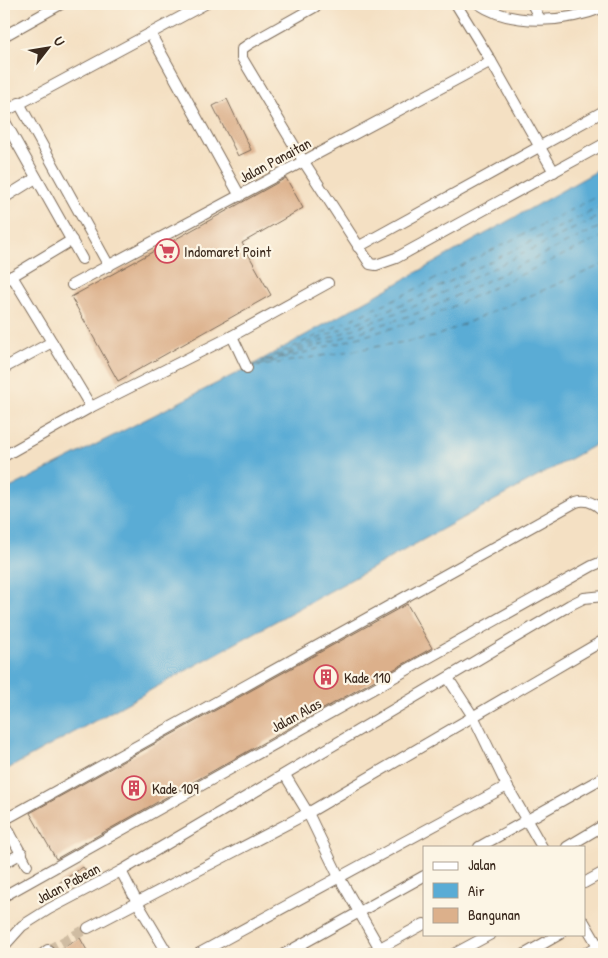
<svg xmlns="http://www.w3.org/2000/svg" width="608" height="958" font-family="'Patrick Hand',sans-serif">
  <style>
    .water { fill: #5aacd5; stroke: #4a6b7a }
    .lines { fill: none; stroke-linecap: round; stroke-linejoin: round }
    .ferry { stroke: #46585e; stroke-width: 1; stroke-dasharray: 6 5; stroke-linecap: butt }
    .building { fill: #dcb08b }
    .minor-tunnel { stroke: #cfbca2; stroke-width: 10; stroke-dasharray: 10 5; stroke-linecap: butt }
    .minor-casing { stroke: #7c6a58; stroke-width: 12 }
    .minor { stroke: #fff; stroke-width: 10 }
    .labels { text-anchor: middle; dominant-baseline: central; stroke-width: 4.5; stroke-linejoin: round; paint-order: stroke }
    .street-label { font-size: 15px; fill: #3b2a1e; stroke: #fcf5e5 }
    .poi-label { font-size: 15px; fill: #3b2a1e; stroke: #fcf5e5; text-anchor: start }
  </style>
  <rect width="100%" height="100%" fill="#fcf5e5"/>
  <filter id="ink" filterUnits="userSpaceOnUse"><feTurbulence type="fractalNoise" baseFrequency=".02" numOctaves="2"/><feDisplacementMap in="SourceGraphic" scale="10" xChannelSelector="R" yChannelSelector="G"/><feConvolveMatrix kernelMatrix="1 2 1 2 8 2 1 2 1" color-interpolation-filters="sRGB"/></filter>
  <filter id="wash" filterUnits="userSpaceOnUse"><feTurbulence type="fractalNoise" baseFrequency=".0096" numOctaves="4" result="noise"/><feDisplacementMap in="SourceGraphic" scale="20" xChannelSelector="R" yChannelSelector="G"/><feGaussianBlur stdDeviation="1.12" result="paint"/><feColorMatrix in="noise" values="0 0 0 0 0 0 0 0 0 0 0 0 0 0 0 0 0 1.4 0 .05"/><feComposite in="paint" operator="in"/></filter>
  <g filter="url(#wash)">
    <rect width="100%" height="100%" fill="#f4e0c3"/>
    <polygon class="water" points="604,167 604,440 4,771 4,491 247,368"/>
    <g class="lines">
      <g class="ferry">
        <polyline points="266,360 417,298 604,205"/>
        <polyline points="267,362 424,311 604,225"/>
        <polyline points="257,365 420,304 604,214"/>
        <polyline points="252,366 412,291 604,193"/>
        <polyline points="255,367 434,337 604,264"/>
        <polyline points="250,368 428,318 604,236"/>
      </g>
    </g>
    <g id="blocks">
      <g class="building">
        <polygon points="227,99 251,150 238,156 213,106"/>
        <polygon points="286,178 303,208 242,243 271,295 118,381 71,297"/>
        <polygon points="407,604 432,648 56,859 30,813"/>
        <polygon points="83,867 88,874 64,890 59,883"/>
        <polygon points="80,938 89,954 53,954 54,953"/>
      </g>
    </g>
  </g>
  <g filter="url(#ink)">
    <use href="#blocks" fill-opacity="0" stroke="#7c6a58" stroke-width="1"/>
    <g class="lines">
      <polyline class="minor-tunnel" points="48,950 88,928"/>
      <g class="minor-casing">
        <g id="minor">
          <polyline points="320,4 249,44 242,49 242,58 304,162 370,264 376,265 396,258 604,144"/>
          <polyline points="456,4 491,61 554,172"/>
          <path d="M479,4C513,27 568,22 604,7"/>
          <polyline points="532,4 540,19"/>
          <polyline points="150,33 240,196"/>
          <polyline points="4,36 61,4"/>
          <polyline points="19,103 109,266"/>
          <polyline points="4,112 205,4"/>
          <polyline points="4,120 82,259"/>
          <polyline points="4,198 36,178"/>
          <polyline points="358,247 604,111"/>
          <polyline points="12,276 52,342"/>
          <polyline points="4,281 72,240"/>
          <polyline points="72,285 491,61"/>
          <polyline points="232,336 247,368"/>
          <polyline points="4,368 52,342 91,407 232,336 328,283"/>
          <polyline points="4,456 91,407"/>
          <polyline points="448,678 474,718 507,786 542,847"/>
          <polyline points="285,775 308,813 339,877 383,954"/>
          <path d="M4,820L576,502C585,499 593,502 600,508"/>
          <polyline points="4,822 27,865"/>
          <polyline points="479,847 604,777"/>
          <polyline points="567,847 604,825"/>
          <polyline points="6,862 22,853"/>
          <polyline points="121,871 570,605 584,598 604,596"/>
          <polyline points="584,883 604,872"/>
          <polyline points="4,896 592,566 604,561"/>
          <polyline points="584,922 598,946"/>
          <polyline points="88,928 308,813 604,640"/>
          <polyline points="4,946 22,926 49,909 121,871 137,902 168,954"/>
          <polyline points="43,954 48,950"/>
          <polyline points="198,954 507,786"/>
          <polyline points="284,954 424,876"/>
          <polyline points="369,954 424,924"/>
          <polyline points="454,954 491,934"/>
          <polyline points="525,954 560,934"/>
          <polyline points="584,954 604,943"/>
        </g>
      </g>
      <use href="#minor" class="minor"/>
    </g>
  </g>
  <defs>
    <g id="supermarket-ring" transform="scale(1.25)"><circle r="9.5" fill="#fcf5e5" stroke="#d1495b" stroke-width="1.5"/><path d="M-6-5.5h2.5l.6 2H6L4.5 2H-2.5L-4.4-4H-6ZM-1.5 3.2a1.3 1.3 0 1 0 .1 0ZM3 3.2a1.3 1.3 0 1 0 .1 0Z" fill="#d1495b"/></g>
    <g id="building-ring" transform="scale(1.25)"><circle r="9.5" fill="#fcf5e5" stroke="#d1495b" stroke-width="1.5"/><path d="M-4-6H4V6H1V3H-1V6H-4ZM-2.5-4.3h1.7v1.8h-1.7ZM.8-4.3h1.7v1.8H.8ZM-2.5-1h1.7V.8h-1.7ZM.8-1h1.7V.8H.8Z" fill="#d1495b"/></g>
  </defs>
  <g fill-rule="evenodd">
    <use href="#supermarket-ring" x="167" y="251"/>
    <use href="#building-ring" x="326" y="677"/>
    <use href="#building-ring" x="134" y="788"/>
  </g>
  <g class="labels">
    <g class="street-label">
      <text transform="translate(275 160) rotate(-28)">Jalan Panaitan</text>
      <text transform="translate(296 715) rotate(-29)">Jalan Alas</text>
      <text transform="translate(68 883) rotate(-28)">Jalan Pabean</text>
    </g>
    <g class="poi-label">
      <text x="184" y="251">Indomaret Point</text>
      <text x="344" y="677">Kade 110</text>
      <text x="152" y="788">Kade 109</text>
    </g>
  </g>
  <rect width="608" height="958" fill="none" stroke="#fcf5e5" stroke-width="20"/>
  <rect x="423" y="846" width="162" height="90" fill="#fcf5e5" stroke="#afa495"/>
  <rect x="433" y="862" width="25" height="8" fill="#ffffff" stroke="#afa495"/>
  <text x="468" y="870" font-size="15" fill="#3b2a1e">Jalan</text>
  <rect x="433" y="883" width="25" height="15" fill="#5aacd5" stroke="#afa495"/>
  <text x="468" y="896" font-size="15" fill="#3b2a1e">Air</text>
  <rect x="433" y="908" width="25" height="15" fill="#dcb08b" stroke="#afa495"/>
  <text x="468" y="920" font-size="15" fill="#3b2a1e">Bangunan</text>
  <g transform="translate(48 48) rotate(59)" stroke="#fcf5e5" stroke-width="4" paint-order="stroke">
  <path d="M0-4L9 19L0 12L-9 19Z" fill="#3b2a1e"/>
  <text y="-8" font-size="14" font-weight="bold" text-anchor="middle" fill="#3b2a1e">U</text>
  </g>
</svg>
